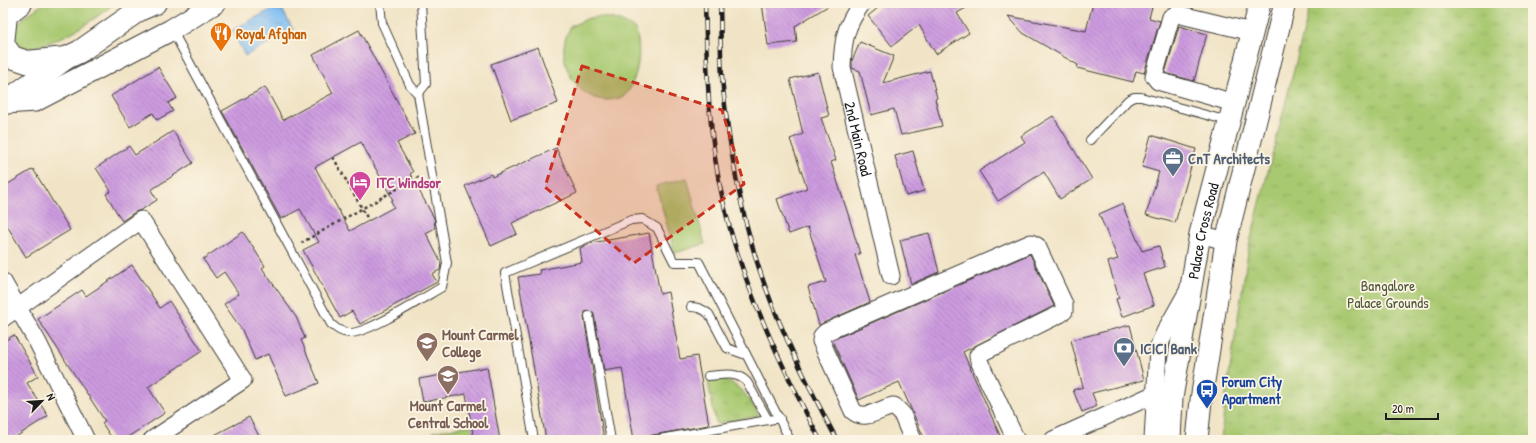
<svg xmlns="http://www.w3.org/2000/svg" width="1536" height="443" font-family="'Patrick Hand',sans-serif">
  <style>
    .green { fill: #a9c971; stroke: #627246 }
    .park { fill: url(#park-tufts); stroke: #627246 }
    .water { fill: url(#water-ripples); stroke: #4e6c88 }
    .building { fill: url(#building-back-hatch); fill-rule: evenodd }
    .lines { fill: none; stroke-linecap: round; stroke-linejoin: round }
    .service-casing { stroke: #3c3a36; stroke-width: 10 }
    .minor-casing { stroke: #3c3a36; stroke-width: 19 }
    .tertiary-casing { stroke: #3c3a36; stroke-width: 23 }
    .primary-casing { stroke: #3c3a36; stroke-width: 24 }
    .path { stroke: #3c3a36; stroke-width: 2.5; stroke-dasharray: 3 3; stroke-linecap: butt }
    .service { stroke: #fff; stroke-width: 8 }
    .minor { stroke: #fff; stroke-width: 17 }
    .tertiary { stroke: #fff; stroke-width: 21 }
    .primary { stroke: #fff; stroke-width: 22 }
    .rail-casing { stroke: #1c1c1c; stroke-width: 4.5 }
    .rail { stroke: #fcf5e5; stroke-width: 3; stroke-dasharray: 9; stroke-linecap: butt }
    .marked { fill: #c8321e; fill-opacity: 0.2; stroke: #c8321e; stroke-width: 3; stroke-dasharray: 8 5; stroke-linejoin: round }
    .labels { text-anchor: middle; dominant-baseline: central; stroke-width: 3.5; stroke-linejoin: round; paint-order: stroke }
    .food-label { font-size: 15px; font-weight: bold; fill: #c56008; stroke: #fcf5e5; text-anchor: start }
    .street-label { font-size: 15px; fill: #1c1c1c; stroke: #fcf5e5 }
    .service-label { font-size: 15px; font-weight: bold; fill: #4e5e75; stroke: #fcf5e5; text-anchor: start }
    .hotel-label { font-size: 15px; font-weight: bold; fill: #b23c85; stroke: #fcf5e5; text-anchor: start }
    .park-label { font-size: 15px; fill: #4d593a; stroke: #fcf5e5 }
    .education-label { font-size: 15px; font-weight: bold; fill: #785e54; stroke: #fcf5e5; text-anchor: start }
    .transit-label { font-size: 15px; font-weight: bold; fill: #164399; stroke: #fcf5e5; text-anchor: start }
  </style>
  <defs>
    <pattern id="park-tufts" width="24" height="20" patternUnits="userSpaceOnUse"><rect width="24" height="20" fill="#a9c971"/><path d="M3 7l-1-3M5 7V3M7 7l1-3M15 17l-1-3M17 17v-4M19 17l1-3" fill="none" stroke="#91ac61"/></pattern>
    <pattern id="water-ripples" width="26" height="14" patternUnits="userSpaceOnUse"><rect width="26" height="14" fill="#81bdf3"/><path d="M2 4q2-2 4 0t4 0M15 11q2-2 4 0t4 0" fill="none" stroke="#6fa2d0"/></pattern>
    <pattern id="building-back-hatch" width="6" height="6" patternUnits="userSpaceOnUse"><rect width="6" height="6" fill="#cd9be0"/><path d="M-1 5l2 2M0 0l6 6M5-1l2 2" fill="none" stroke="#a67eb5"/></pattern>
  </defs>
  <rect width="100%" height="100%" fill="#fcf5e5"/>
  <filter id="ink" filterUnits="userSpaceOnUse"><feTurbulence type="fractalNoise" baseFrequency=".025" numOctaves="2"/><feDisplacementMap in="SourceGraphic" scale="8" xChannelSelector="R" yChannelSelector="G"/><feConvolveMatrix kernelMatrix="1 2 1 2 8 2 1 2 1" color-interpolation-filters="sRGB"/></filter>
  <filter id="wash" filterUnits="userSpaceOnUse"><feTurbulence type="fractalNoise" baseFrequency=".012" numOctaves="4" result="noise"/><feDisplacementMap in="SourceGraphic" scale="16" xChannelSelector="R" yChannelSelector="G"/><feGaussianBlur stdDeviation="0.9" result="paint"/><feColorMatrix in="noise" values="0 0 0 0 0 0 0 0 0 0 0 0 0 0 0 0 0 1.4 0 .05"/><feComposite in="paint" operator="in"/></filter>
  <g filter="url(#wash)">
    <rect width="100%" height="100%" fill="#f1e4c6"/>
    <g class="green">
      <path d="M44,3H115C89,24 56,45 23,49L14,40V27L23,18Z"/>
      <path d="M598,17C613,18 624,21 636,30C640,47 640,62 634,79C632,84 630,91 625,95C620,99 611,100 605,100C577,98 559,66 565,40C566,35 569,31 571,26L589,18Z"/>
      <polygon points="687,178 705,244 675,253 656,186"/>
    </g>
    <g class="park">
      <polygon points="1311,3 1533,3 1533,440 1221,440 1225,401 1249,246"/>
      <path d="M724,380C742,386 750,400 759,416L716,424L708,382Z"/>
      <polygon points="472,425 474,440 434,440 432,432"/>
    </g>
    <polygon class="water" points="280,5 293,30 245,56 232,30"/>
    <g id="blocks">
      <g class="building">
        <polygon points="762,3 833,3 795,26 797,42 768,45"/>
        <polygon points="884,3 975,3 957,13 969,33 936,54 919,25 892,46 868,16"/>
        <polygon points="1093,3 1153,3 1149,18 1160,21 1144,73 1136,71 1133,82 1077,68 1078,65 1023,33 1008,16 1086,31"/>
        <polygon points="1179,26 1207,34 1194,81 1165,73"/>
        <path d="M359,30L415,134L397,143L413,172L410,174L434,218L435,228L426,233L441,263L440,270L432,274L437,282L360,324L352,311L340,318L303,250L319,242L300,209L281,219L222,111L265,87L283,120L333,93L313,55ZM361,142L393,200L391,201L394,207L350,231L315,167Z"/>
        <polygon points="860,42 894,56 883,83 930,71 937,98 935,99 942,126 901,135 894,109 871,115 860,71 852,68 852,61"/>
        <polygon points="538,47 558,103 511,120 491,64"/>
        <polygon points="158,67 177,98 168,103 173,111 157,120 153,113 130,127 111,96"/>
        <polygon points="818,72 829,116 821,118 836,160 831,162 848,214 860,254 855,255 870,302 819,325 808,287 826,282 808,227 789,234 777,199 807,188 790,139 803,134 790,79"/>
        <polygon points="1053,116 1092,179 1060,199 1044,172 998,201 979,171 1025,142 1021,136"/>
        <polygon points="173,131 193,163 151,190 157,200 141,210 135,212 122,221 106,194 111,191 96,168 129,146 135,155"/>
        <polygon points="1151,135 1196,149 1175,223 1146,215 1159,172 1142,167"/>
        <polygon points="556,148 577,193 512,223 517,234 491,246 465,186 491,174 492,177"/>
        <polygon points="913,151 924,191 906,196 895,156"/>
        <polygon points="33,169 70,230 26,257 3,219 3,187"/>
        <polygon points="1122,204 1142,251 1159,246 1165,267 1143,274 1154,305 1122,317 1116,299 1119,298 1108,262 1118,259 1099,214"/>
        <polygon points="243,232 265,266 262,268 296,317 305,338 301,340 319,383 286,396 268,354 255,360 242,330 224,304 239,294 224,272 216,278 203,259"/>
        <polygon points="649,233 660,294 668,292 680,359 697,356 709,425 653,435 650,436 649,440 634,440 622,368 604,371 594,315 593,312 588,311 585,312 584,317 604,440 546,440 518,277 540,274 539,270 582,262 580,248 591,243"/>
        <polygon points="929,233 939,272 911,284 900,240"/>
        <polygon points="1030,254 1054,306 963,352 1002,440 925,440 899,382 859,400 832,340"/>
        <polygon points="132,265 160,308 169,301 202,351 148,387 165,413 123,440 113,440 102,423 105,421 38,319 82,290 86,296"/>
        <polygon points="1130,325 1144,380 1092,393 1097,406 1082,412 1073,390 1083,387 1071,340"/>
        <polygon points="14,335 38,376 27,383 48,416 11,440 3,440 3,342"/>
        <polygon points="487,367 500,440 474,440 466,394 423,402 419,379"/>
        <polygon points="249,417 261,440 205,440"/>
      </g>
    </g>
  </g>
  <g filter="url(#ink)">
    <use href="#blocks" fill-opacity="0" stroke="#3c3a36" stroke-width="1"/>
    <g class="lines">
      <g class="service-casing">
        <g id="service">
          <polyline points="380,3 382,23 410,85 418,94 426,84 421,3"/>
          <path d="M172,30L331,324C337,329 342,333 350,333C369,333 423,298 442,287L447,263L418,94"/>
          <polyline points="1090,140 1128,100 1134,97 1141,97 1228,121"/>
          <path d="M691,307C698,307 703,309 709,314L727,348L746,355"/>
          <polyline points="589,316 611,440"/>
          <path d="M708,376C723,375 736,371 747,382L768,420"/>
          <polyline points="534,440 505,273 631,220 642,219 657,228 674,262 699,262 790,440"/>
          <polyline points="654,440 780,418"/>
        </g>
      </g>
      <g class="minor-casing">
        <g id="minor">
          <path id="s1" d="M862,3C845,26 843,40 842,67L891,276"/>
          <polyline points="1234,103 1158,81 1154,76 1171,17 1177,14 1252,32"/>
          <polyline points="1200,234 1226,241"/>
          <polyline points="3,282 38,343 86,440"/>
          <polyline points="3,318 141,220 243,380 152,440"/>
          <path d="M913,440L902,414L894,406C881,408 865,422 853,411L821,341L822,336L826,332L1031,243L1037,246L1064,304V311L1060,314L983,352L978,356L979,361L1016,440"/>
          <polyline points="1053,440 1155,394"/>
          <polyline points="1153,440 1158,348 1165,332 1188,291"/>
        </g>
      </g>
      <g class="tertiary-casing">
        <g id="tertiary">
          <polyline points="5,103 35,101 171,30 215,3"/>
          <path id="s2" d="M1170,440L1172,398L1200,234L1260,3"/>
          <polyline points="1197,440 1201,400 1226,241 1285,3"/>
        </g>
      </g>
      <g class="primary-casing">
        <g id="primary">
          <polyline points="6,15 3,44 12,57 27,62 66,58"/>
          <polyline points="3,17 21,3"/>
          <polyline points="3,104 66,58 79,52 139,10 155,3"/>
        </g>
      </g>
      <g class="path">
        <polyline points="333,157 369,221"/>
        <polyline points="301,243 420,176"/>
      </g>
      <use href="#service" class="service"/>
      <use href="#minor" class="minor"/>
      <use href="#tertiary" class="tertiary"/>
      <use href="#primary" class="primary"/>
      <g class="rail-casing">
        <g id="rail">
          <path d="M705,3C707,71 708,138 724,205C743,287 781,365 820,440"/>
          <path d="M720,3C721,31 720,60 723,88C730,154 742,221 764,283C784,338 810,389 837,440"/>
        </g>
      </g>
      <use href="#rail" class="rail"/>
    </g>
  </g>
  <path class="marked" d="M582,66L722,110L744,184L634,263L545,187Z"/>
  <defs>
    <g id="restaurant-pin" transform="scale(1.15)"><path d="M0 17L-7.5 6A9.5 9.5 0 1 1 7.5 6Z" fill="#e8710a" stroke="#fcf5e5"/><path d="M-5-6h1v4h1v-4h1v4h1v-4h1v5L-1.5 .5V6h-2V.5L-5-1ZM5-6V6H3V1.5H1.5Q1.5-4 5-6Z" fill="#fff"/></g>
    <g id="office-pin" transform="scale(1.15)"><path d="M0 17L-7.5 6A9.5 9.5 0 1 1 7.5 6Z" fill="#5c6f8a" stroke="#fcf5e5"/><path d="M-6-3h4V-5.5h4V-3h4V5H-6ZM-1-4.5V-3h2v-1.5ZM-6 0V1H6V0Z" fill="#fff"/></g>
    <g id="hotel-pin" transform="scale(1.15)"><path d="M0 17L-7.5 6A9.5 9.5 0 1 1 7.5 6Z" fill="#d1479c" stroke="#fcf5e5"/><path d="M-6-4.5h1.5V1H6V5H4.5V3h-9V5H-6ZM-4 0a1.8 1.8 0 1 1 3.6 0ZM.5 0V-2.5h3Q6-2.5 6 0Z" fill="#fff"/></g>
    <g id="university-pin" transform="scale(1.15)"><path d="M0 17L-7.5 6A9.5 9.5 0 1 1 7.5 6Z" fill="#8d6e63" stroke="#fcf5e5"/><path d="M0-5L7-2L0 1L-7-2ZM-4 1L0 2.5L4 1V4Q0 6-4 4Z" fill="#fff"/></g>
    <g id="bank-pin" transform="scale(1.15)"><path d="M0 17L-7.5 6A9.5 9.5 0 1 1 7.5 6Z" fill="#5c6f8a" stroke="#fcf5e5"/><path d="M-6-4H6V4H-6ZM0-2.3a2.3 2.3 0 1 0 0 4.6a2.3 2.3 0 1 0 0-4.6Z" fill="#fff"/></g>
    <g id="school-pin" transform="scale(1.15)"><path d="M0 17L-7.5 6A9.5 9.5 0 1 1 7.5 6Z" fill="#8d6e63" stroke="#fcf5e5"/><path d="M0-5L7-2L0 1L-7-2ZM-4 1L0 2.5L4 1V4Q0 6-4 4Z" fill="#fff"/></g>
    <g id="bus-pin" transform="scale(1.15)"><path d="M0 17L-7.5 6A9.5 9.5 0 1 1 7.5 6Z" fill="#1a4fb4" stroke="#fcf5e5"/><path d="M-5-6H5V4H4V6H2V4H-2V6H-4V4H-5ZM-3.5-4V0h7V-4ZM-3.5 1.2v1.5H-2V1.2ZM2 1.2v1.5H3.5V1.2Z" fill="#fff"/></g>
  </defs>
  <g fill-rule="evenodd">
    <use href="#restaurant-pin" x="221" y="33"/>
    <use href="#office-pin" x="1173" y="158"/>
    <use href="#hotel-pin" x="360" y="182"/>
    <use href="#university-pin" x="427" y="343"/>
    <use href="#bank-pin" x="1124" y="348"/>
    <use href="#school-pin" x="448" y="376"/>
    <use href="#bus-pin" x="1207" y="390"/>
  </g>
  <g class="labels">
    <g class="food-label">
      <text x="236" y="33">Royal Afghan</text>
    </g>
    <g class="street-label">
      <text stroke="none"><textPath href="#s1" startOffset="142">2nd Main Road</textPath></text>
      <text stroke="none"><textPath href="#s2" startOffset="212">Palace Cross Road</textPath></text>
    </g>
    <g class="service-label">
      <text x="1188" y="158">CnT Architects</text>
      <text x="1140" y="348">ICICI Bank</text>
    </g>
    <g class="hotel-label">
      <text x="376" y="182">ITC Windsor</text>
    </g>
    <g class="park-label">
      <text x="1388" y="285">Bangalore<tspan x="1388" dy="17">Palace Grounds</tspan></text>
    </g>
    <g class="education-label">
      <text x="442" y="334">Mount Carmel<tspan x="442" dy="17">College</tspan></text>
      <text x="448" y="405" text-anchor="middle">Mount Carmel<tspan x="448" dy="17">Central School</tspan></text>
    </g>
    <g class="transit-label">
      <text x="1222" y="381">Forum City<tspan x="1222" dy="17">Apartment</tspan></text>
    </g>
  </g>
  <rect width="1536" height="443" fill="none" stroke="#fcf5e5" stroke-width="16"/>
  <g transform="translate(42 401) rotate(65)" stroke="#fcf5e5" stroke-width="3" paint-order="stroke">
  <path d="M0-3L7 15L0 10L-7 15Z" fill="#1c1c1c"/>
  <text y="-6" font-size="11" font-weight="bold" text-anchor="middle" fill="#1c1c1c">N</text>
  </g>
  <path d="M1386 413v6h52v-6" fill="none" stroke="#1c1c1c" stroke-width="2"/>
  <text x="1392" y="413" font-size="12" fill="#1c1c1c" stroke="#fcf5e5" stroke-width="3" paint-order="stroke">20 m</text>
</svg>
